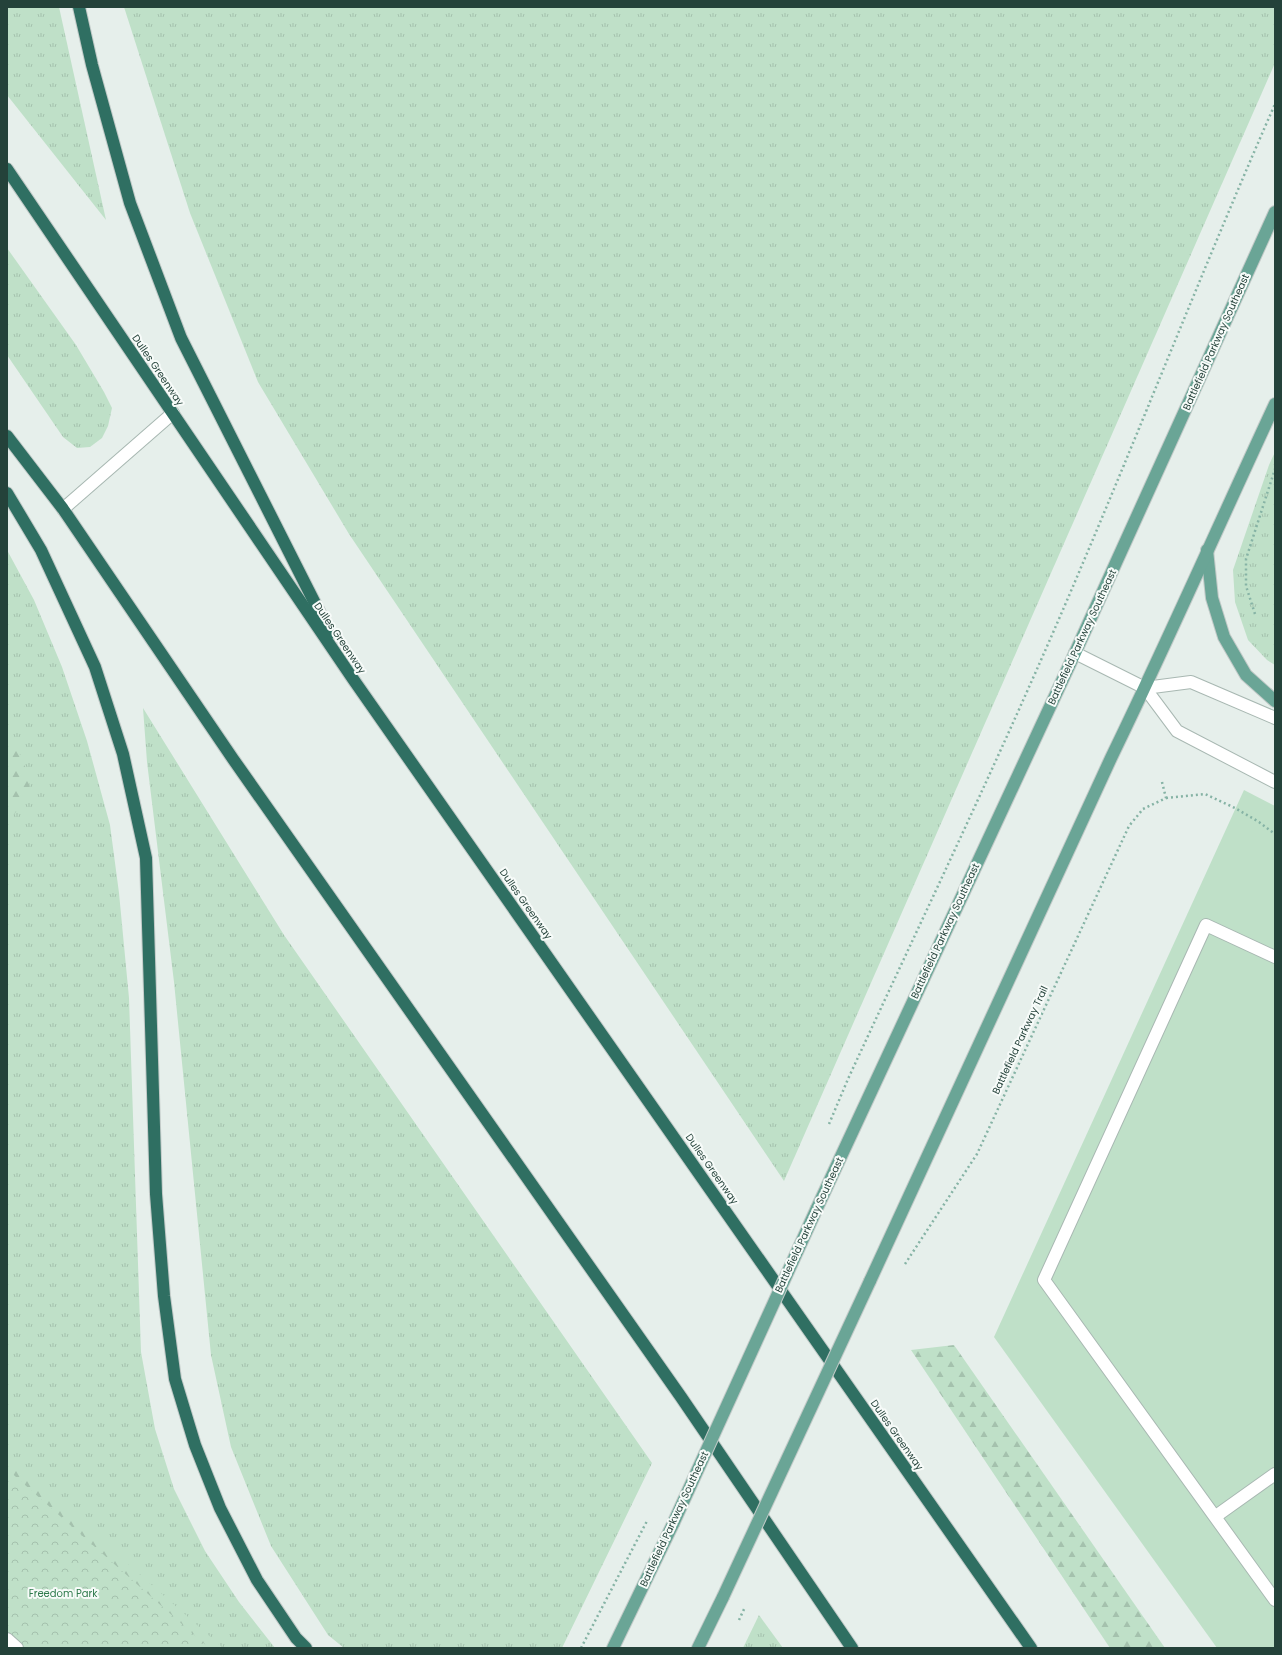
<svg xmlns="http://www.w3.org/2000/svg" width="1282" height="1655" font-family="Poppins,sans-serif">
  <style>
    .grass { fill: url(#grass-tufts) }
    .forest { fill: url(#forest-firs) }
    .park { fill: url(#park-crowns) }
    .garden { fill: #bfe0c8 }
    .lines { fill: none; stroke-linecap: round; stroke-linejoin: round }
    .service-casing { stroke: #a8b8b2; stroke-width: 14 }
    .tertiary-casing { stroke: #a8b8b2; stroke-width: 14 }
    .primary-casing { stroke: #c2cac8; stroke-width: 14 }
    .motorway-casing { stroke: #c2cac8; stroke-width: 14 }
    .path { stroke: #86b3a5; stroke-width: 2.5; stroke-dasharray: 2 3; stroke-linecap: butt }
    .service { stroke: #fff; stroke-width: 12 }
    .tertiary { stroke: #fff; stroke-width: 12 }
    .primary { stroke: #6aa596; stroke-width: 12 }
    .motorway { stroke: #2f6f62; stroke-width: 12 }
    .primary-bridge-casing { stroke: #c2cac8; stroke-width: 14; stroke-linecap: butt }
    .path-bridge { stroke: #86b3a5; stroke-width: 2.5; stroke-dasharray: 2 3; stroke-linecap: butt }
    .primary-bridge { stroke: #6aa596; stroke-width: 12 }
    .labels { text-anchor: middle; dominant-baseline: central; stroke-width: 4; stroke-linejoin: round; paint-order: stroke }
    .street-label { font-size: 10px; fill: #24423a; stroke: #f7fbf9 }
    .park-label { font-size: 10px; fill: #2d7a4b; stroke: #f7fbf9 }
  </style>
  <defs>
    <pattern id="grass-tufts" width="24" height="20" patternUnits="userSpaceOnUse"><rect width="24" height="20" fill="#bfe0c8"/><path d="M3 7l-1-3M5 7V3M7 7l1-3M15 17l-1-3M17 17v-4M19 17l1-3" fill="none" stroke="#a4c1ad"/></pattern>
    <pattern id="forest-firs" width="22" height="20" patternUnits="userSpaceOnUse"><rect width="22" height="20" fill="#bfe0c8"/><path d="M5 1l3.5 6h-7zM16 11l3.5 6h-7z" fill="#a4c1ad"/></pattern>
    <pattern id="park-crowns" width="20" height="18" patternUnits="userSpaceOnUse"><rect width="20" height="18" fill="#bfe0c8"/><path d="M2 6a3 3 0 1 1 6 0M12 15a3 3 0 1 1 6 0" fill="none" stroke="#a4c1ad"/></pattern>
  </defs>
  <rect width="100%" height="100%" fill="#e6efeb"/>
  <g class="grass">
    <polygon points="7,7 59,7 106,220 7,95"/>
    <polygon points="124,7 1275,7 1275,63 784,1181 349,534 258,382 190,213"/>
    <polygon points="7,248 76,345 104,392 112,408 108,426 102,438 90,447 77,448 63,437 7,355"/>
    <polygon points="1275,452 1275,665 1267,660 1248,640 1235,602 1233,570 1269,465"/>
    <polygon points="7,550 34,600 62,667 87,741 110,825 119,893 129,998 141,1352 155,1429 174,1489 205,1551 239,1602 275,1648 209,1648 7,1469"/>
    <polygon points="143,708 284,935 652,1463 562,1648 344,1648 328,1635 271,1546 231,1447 211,1355 174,982 147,762"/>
    <polygon points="759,1615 783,1648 743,1648"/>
  </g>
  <g class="forest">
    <path d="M7,731C14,742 32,775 29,788C26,801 17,812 7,821Z"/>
    <polygon points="954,1345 1165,1648 1110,1648 911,1350"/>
    <polygon points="7,1457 223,1648 171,1648 7,1512"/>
  </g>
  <polygon class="park" points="7,1469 209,1648 7,1648"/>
  <polygon class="garden" points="1244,790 1275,806 1275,1648 1217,1648 994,1337"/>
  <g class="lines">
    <g class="service-casing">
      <g id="service">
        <polyline points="63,509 173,413"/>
        <polyline points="1275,957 1206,925 1044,1280 1275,1600"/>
        <polyline points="1216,1516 1275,1474"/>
        <polyline points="7,1639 17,1648"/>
      </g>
    </g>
    <g class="tertiary-casing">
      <g id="tertiary">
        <polyline points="1075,653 1145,688 1177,731 1275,782"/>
        <polyline points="1145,688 1191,682 1275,718"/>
      </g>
    </g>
    <g class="primary-casing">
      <g id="primary">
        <polyline points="1207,550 1212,598 1224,637 1246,675 1275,701"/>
        <polyline points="817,1208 1075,653 1275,212"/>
        <path d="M870,1281L1111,758C1168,641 1220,522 1275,404"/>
        <polyline points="613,1648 673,1524"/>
        <polyline points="698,1648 723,1597"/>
      </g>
    </g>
    <g class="motorway-casing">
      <g id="motorway">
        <polyline points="79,7 92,65 130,203 181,338 330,633"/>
        <polyline points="7,169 353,679 1031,1648"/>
        <polyline points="7,436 63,509 233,759 681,1397 852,1648"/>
        <polyline points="7,493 41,550 95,667 123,754 146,858 156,1194 164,1296 175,1379 195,1445 220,1508 257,1580 296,1638 306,1648"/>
      </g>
    </g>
    <g class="path">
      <polyline points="1255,614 1246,586 1246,559 1275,469"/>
      <polyline points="1166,798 1205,794 1235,808 1259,822 1275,834"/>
      <path d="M829,1124L848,1079C928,906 1011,734 1085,558C1149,407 1209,254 1275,104"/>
      <polyline points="905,1264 977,1154 1129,826 1143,809 1166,798 1162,782"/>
      <polyline points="581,1648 647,1521"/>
    </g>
    <use href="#service" class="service"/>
    <use href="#tertiary" class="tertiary"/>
    <use href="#primary" class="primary"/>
    <use href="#motorway" class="motorway"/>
    <g class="primary-bridge-casing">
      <g id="primary-bridge">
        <polyline points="673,1524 817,1208"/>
        <polyline points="723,1597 870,1281"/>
      </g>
    </g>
    <polyline class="path-bridge" points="739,1620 745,1607"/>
    <use href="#primary-bridge" class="primary-bridge"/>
  </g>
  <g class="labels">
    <g class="street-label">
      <text transform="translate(1216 342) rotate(-66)">Battlefield Parkway Southeast</text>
      <text transform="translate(158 370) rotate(56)">Dulles Greenway</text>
      <text transform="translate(1082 637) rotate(-65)">Battlefield Parkway Southeast</text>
      <text transform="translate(340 638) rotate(56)">Dulles Greenway</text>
      <text transform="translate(526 904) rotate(55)">Dulles Greenway</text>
      <text transform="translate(945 931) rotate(-65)">Battlefield Parkway Southeast</text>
      <text transform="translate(1020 1040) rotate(-65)">Battlefield Parkway Trail</text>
      <text transform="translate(712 1169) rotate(55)">Dulles Greenway</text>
      <text transform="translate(809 1225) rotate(-65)">Battlefield Parkway Southeast</text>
      <text transform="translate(897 1435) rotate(55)">Dulles Greenway</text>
      <text transform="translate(674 1519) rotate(-65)">Battlefield Parkway Southeast</text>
    </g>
    <g class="park-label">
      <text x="63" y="1593">Freedom Park</text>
    </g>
  </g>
  <rect width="1282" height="1655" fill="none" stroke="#24423a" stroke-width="16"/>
</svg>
